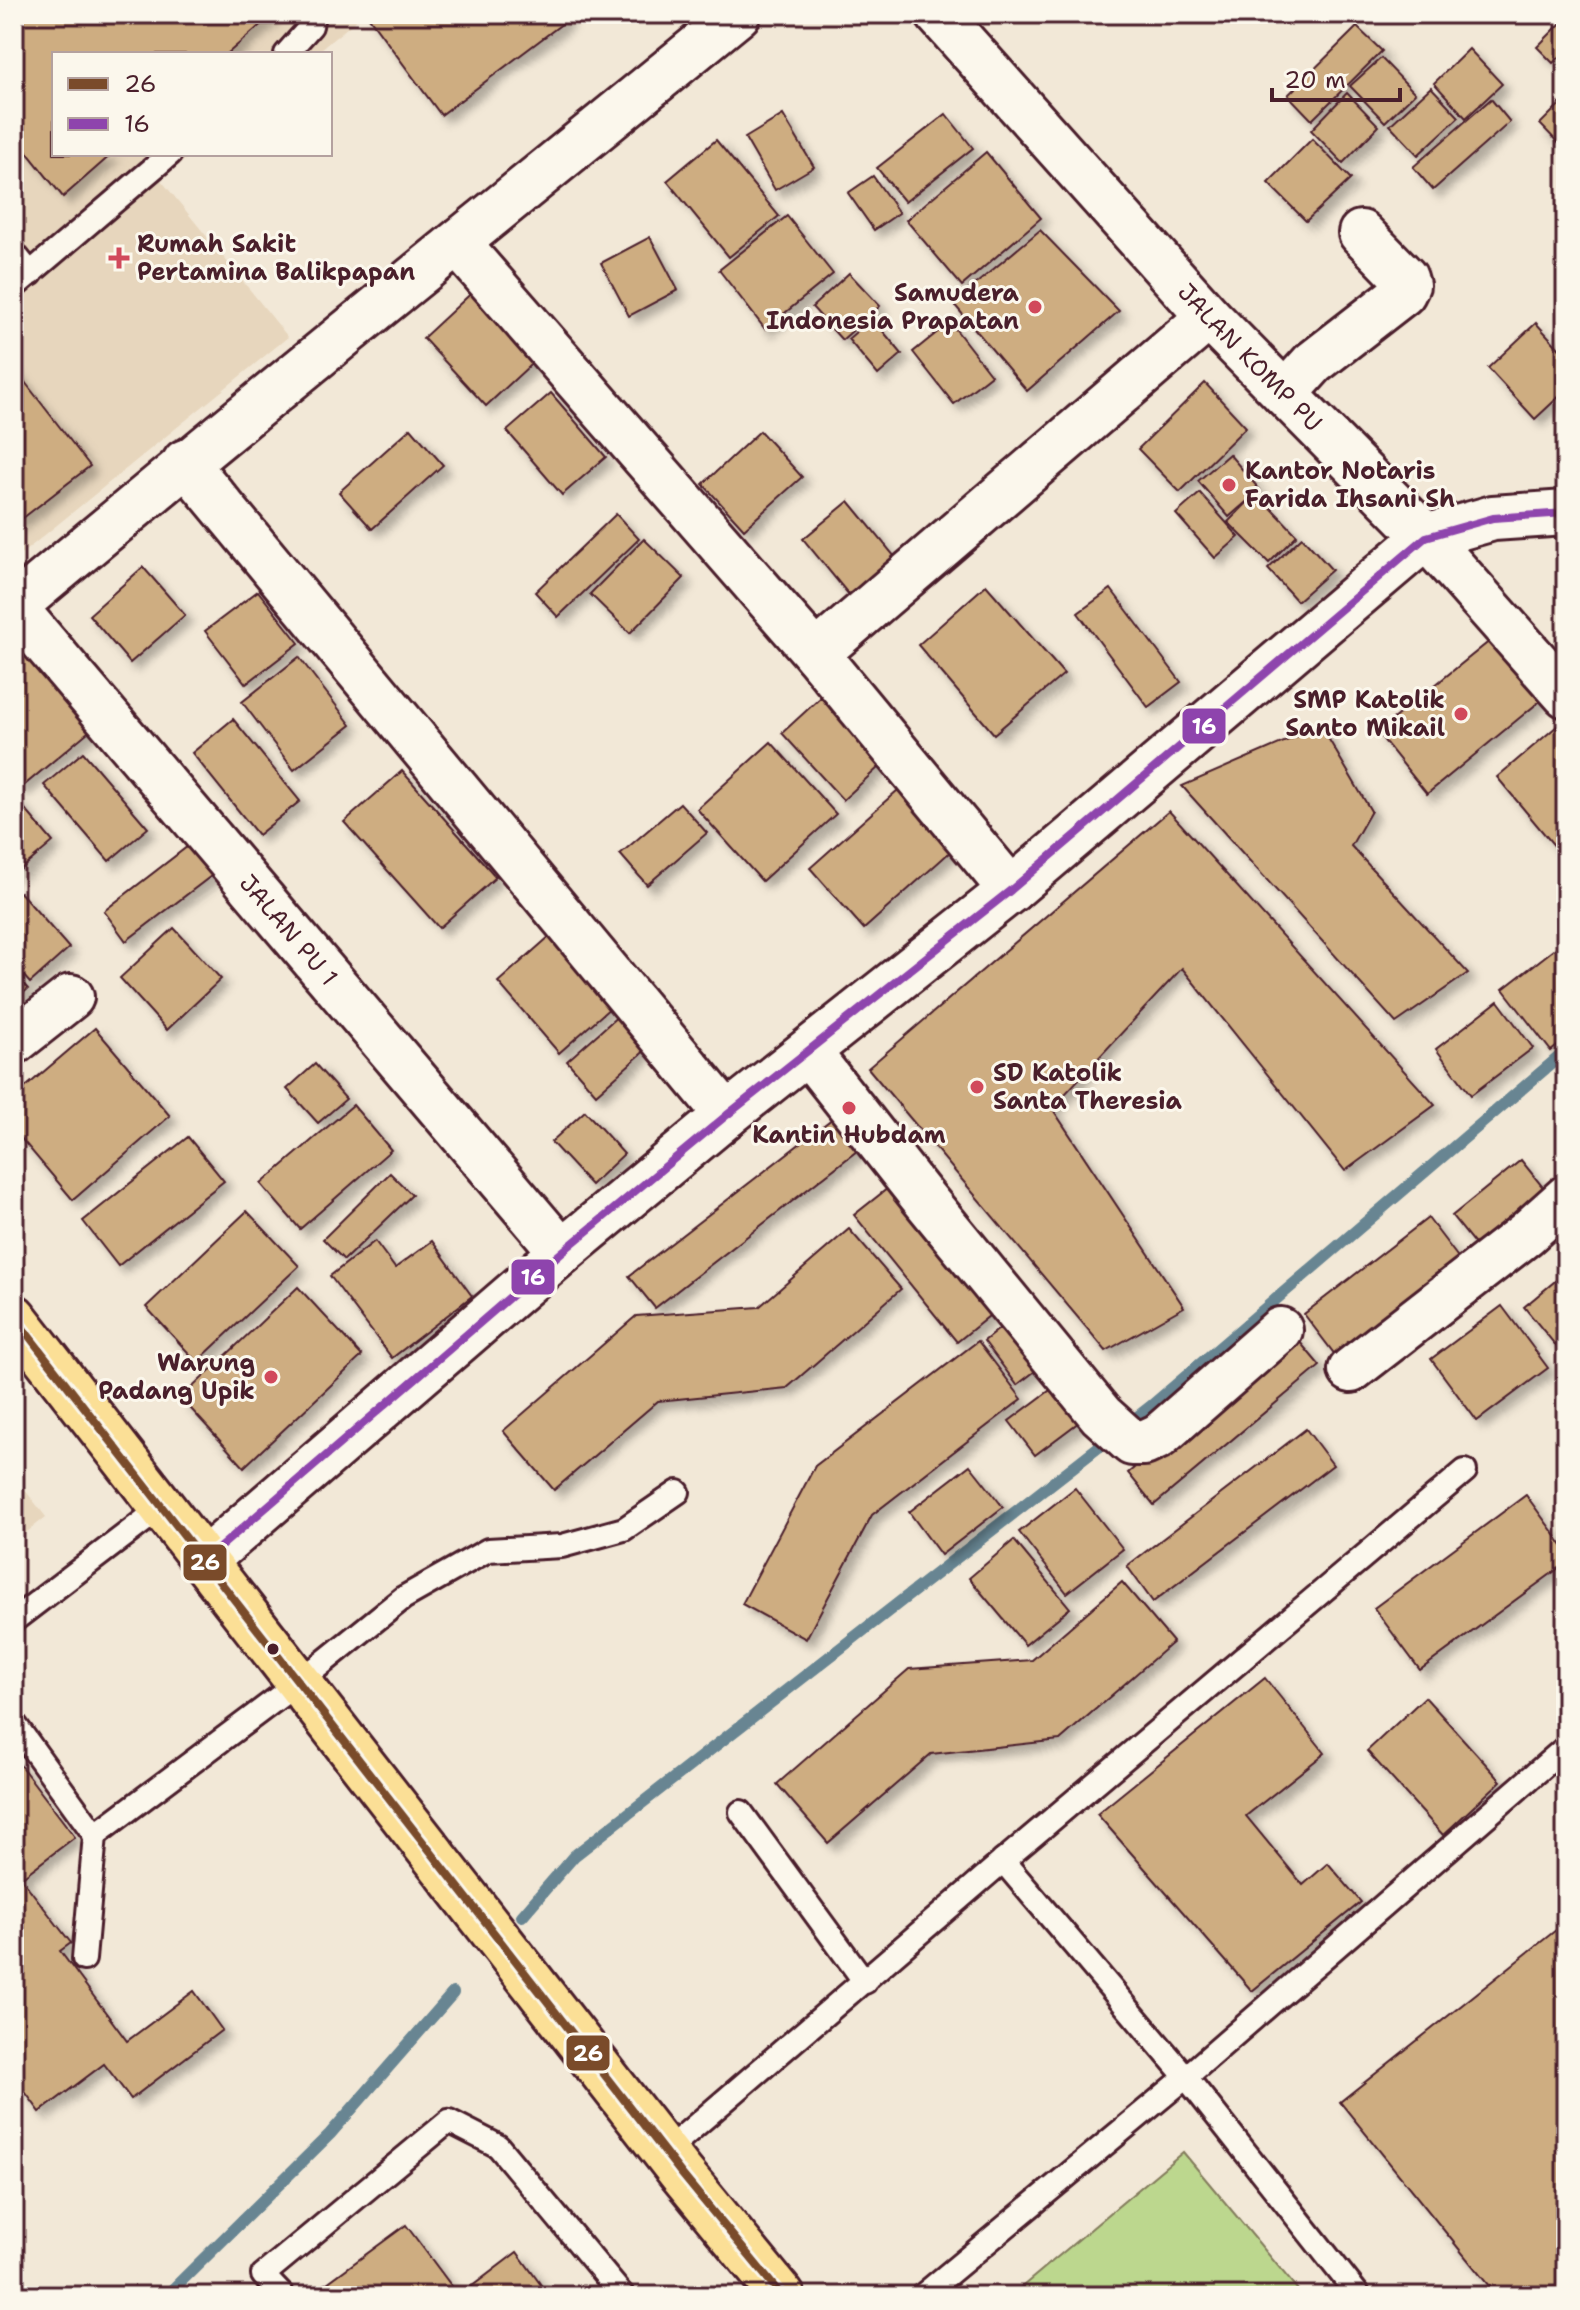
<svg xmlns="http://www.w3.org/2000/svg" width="1580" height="2310" font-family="'Shantell Sans',sans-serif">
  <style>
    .built { fill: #e7d6bd }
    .green { fill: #bcd78e; stroke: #837b5c; stroke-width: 2 }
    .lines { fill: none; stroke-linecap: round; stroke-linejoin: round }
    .stream { stroke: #678592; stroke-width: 12 }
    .building { fill: #cead81; stroke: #4a1f2b; stroke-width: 2; filter: url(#shadow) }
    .service-casing { stroke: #4a1f2b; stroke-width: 28 }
    .minor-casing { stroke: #4a1f2b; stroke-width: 50 }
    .trunk-casing { stroke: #4a1f2b; stroke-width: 50 }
    .service { stroke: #fbf7ec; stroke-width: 22 }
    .minor { stroke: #fbf7ec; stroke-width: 44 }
    .trunk { stroke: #fbdf96; stroke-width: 44 }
    .bus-1-casing { stroke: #fbf7ec; stroke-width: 14 }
    .bus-2-casing { stroke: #fbf7ec; stroke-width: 14 }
    .bus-1 { stroke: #7a4b2a; stroke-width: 8 }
    .bus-2 { stroke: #8e44ad; stroke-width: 8 }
    .poi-dot { fill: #d1495b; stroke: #fbf7ec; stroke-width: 3 }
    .bus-dot { fill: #4a1f2b; stroke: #fbf7ec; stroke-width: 3 }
    .labels { text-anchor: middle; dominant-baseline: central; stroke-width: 6; stroke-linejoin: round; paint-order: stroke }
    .poi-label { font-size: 24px; font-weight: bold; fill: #4a1f2b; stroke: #fbf7ec; text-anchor: start }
    .street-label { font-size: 24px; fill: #4a1f2b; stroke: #fbf7ec }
    .line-badge { stroke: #fbf7ec; stroke-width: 3 }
    .badge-label { font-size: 22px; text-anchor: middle; font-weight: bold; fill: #fff }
  </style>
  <defs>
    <filter id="shadow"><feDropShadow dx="7" dy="7" stdDeviation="4" flood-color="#0004"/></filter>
  </defs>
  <rect width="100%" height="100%" fill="#f2e8d7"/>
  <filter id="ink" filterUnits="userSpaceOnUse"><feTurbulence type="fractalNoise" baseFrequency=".0125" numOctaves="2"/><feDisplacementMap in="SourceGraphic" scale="16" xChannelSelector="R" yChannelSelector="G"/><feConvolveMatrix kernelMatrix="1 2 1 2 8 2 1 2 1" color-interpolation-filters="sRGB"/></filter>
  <g filter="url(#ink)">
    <g class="built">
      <polygon points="14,14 364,14 315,54 54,54 54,154 192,154 161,180 288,337 14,560"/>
      <polygon points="14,1476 46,1517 14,1542"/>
    </g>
    <polygon class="green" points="1183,2152 1303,2296 1011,2296"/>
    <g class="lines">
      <g class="stream">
        <polyline points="522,1916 574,1856 1150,1407 1566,1051"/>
        <polyline points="166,2296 330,2134 453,1993"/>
      </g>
    </g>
    <g class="building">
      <polygon points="14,14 273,14 227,54 54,54 54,154 112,154 63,197 14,136"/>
      <polygon points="369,14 563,14 567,20 441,115 367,15"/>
      <polygon points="1566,18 1566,51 1553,63 1537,47"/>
      <polygon points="1357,27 1382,51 1312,120 1288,95"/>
      <polygon points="1469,49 1502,84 1466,118 1434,83"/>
      <polygon points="1381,58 1415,93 1385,122 1350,86"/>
      <polygon points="1431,87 1459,117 1418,155 1390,125"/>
      <polygon points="1347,93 1379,126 1343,163 1311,130"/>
      <polygon points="1566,98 1566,151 1540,124"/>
      <polygon points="1491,99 1510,122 1433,190 1413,167"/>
      <polygon points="946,114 973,148 905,202 877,168"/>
      <polygon points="783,115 814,167 775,190 745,138"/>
      <polygon points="1312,139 1351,179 1306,221 1268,183"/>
      <polygon points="716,140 779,216 729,257 667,181"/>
      <polygon points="986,152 1041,218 962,286 906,220"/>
      <polygon points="873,176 899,213 874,230 848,193"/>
      <polygon points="787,216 833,274 765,329 719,270"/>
      <polygon points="1040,230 1119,311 1027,391 953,303"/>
      <polygon points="650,237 678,290 629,316 601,263"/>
      <polygon points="849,273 880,306 842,340 812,307"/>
      <polygon points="479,286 542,354 486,406 423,338"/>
      <polygon points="872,318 902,354 878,375 848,339"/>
      <polygon points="950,322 991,375 954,404 913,352"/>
      <polygon points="1536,323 1566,356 1566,390 1535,419 1488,368"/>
      <polygon points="14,368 90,466 14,525"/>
      <polygon points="1205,383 1246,427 1180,492 1138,449"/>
      <polygon points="551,393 606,457 562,495 507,431"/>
      <polygon points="411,428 443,465 372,529 339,492"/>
      <polygon points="760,431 802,477 744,529 703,484"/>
      <polygon points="1229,454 1260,490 1229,517 1198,481"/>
      <polygon points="1200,493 1239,537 1215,558 1176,514"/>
      <polygon points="1257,493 1297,535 1269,563 1228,522"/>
      <polygon points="849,501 900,563 854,601 803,539"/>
      <polygon points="616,514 639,539 558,617 535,592"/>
      <polygon points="1302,537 1332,570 1297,601 1268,569"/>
      <polygon points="644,539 684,578 630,633 590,594"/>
      <polygon points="143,567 185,615 130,663 89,615"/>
      <polygon points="986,585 1064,674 994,734 918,645"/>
      <polygon points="1111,589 1181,682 1148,707 1078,613"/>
      <polygon points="258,591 299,643 246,684 205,631"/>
      <polygon points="1496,636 1545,697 1427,794 1377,732"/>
      <polygon points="14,641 94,727 21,788 14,780"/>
      <polygon points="299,657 351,725 294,770 242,702"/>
      <polygon points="830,689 891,756 843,800 782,733"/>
      <polygon points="233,719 300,801 258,835 192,753"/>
      <polygon points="1563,721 1566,725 1566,860 1497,777"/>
      <polygon points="1321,726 1371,811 1351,846 1468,973 1396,1023 1182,786"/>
      <polygon points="771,742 836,814 762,881 697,809"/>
      <polygon points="83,752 148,828 109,861 44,785"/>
      <polygon points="402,771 496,877 439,928 344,822"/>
      <polygon points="907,782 960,843 864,929 810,868"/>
      <polygon points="14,796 53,842 14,875"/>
      <polygon points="680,803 707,833 647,885 620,854"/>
      <polygon points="1169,811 1435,1105 1345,1171 1182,968 1052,1108 1184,1307 1106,1351 868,1068"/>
      <polygon points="192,843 215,873 126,941 104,911"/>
      <polygon points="20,892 69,948 30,983 14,965 14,897"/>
      <polygon points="174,928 221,979 167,1030 120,978"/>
      <polygon points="550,936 611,1007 559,1053 498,982"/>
      <polygon points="1566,940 1566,1039 1551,1051 1503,989"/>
      <polygon points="14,973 28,989 14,1001"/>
      <polygon points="1498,1001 1533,1048 1471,1095 1436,1049"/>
      <polygon points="619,1015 648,1048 596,1094 567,1061"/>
      <polygon points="95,1028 170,1116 73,1200 14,1130 14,1097"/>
      <polygon points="315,1064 346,1099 318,1123 287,1089"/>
      <polygon points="353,1105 391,1150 300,1229 261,1184"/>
      <polygon points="585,1111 624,1154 591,1185 551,1142"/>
      <polygon points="837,1115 862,1147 655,1308 629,1276"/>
      <polygon points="188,1137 224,1181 118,1266 83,1221"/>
      <polygon points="1521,1160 1550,1196 1481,1252 1452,1216"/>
      <polygon points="390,1173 412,1195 344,1260 323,1239"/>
      <polygon points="897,1181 1000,1307 957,1342 854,1215"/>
      <polygon points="247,1211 299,1266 197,1362 146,1307"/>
      <polygon points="1428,1218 1460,1260 1336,1356 1304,1314"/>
      <polygon points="849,1229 901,1289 787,1388 658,1401 554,1490 503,1431 636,1316 759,1307"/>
      <polygon points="375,1241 395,1268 432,1241 472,1296 392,1358 330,1276"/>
      <polygon points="1566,1272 1566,1358 1524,1307"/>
      <polygon points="298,1287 362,1356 244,1467 181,1398"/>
      <polygon points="1502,1306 1548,1368 1477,1421 1431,1359"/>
      <polygon points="1009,1321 1043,1365 1017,1385 984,1341"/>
      <polygon points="1294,1335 1320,1366 1154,1505 1128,1473"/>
      <polygon points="978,1341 1022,1399 872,1515 806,1639 742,1604 815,1466"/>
      <polygon points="1053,1388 1079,1422 1035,1455 1009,1421"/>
      <polygon points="1306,1429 1333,1465 1153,1602 1127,1566"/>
      <polygon points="970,1465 1003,1507 941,1555 909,1512"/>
      <polygon points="1075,1488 1123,1549 1067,1593 1019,1532"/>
      <polygon points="1526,1495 1566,1550 1566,1563 1420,1670 1374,1608"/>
      <polygon points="1014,1540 1070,1608 1025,1645 969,1578"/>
      <polygon points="1122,1582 1173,1642 1060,1740 931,1754 828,1843 777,1784 909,1669 1032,1660"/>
      <polygon points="1265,1678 1325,1753 1246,1816 1303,1885 1328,1863 1361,1902 1252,1991 1097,1814"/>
      <polygon points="1425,1697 1501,1781 1443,1835 1367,1751"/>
      <polygon points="14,1757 75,1837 21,1878 71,1943 60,1951 127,2041 194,1991 222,2030 131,2099 104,2064 40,2112 14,2077"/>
      <polygon points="1566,1922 1566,2296 1497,2296 1340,2102"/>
      <polygon points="406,2225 459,2296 517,2252 549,2296 325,2296 319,2289"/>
    </g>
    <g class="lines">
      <g class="service-casing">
        <g id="service">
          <polyline points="286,54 311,26 313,14"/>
          <polyline points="14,253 31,274"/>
          <polyline points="14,287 170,154"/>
          <polyline points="14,1620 162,1507"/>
          <polyline points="14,1723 95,1835 299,1682 403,1598 488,1550 562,1546 624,1529 678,1492"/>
          <polyline points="741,1812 865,1982"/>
          <polyline points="1003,1861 1186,2077 1359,2296"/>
          <polyline points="84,1959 95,1835"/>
          <polyline points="665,2152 1003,1861 1465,1471"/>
          <polyline points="283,2296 263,2275 449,2121 498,2146 623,2296"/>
          <polyline points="922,2296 1186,2077 1566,1747"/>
        </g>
      </g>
      <g class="minor-casing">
        <g id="minor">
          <path id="s1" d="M938,14L1209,317L1426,537L1566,695"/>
          <polyline points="458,244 816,654 1011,890"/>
          <polyline points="1285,394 1313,363 1403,293 1407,285 1405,278 1361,233"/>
          <polyline points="185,462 727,1115"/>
          <path d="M14,607C253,406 497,212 738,14"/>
          <path id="s2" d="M14,607L562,1252"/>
          <polyline points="816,654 1209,317"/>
          <polyline points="14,1042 71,997"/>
          <polyline points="808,1052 920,1194 1101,1415 1132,1443 1144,1443 1159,1436 1280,1330"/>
          <polyline points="1351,1370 1526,1234 1566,1198"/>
          <polyline points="204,1561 562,1252 727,1115 1011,890 1426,537 1493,518 1566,513"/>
        </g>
      </g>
      <g class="trunk-casing">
        <polyline id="trunk" points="14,1317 681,2173 782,2296"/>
      </g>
      <use href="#service" class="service"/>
      <use href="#minor" class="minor"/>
      <use href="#trunk" class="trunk"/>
      <g class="bus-1-casing">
        <polyline id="bus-1" points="14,1317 681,2173 782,2296"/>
      </g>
      <g class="bus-2-casing">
        <polyline id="bus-2" points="204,1561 562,1252 727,1115 1011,890 1426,537 1493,518 1566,513"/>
      </g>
      <use href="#bus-1" class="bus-1"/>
      <use href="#bus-2" class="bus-2"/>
    </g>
  </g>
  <g class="poi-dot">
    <path d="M115 246h8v8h8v8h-8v8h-8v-8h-8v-8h8z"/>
    <circle cx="1035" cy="307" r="8"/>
    <circle cx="1229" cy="485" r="8"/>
    <circle cx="1461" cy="714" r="8"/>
    <circle cx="977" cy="1087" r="8"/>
    <circle cx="849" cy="1108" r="8"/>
    <circle cx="271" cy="1377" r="8"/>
  </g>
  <circle class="bus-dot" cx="273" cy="1649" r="7"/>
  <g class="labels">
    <g class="poi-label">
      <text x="137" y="244">Rumah Sakit<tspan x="137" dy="28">Pertamina Balikpapan</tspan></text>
      <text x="1019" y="293" text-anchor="end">Samudera<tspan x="1019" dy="28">Indonesia Prapatan</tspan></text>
      <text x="1245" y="471">Kantor Notaris<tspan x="1245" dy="28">Farida Ihsani Sh</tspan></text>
      <text x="1445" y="700" text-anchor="end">SMP Katolik<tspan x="1445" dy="28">Santo Mikail</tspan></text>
      <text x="993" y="1073">SD Katolik<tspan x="993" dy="28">Santa Theresia</tspan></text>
      <text x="849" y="1135" text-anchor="middle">Kantin Hubdam</text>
      <text x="255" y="1363" text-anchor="end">Warung<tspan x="255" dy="28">Padang Upik</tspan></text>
    </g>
    <g class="street-label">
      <text stroke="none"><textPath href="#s1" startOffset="464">JALAN KOMP PU</textPath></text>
      <text stroke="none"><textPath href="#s2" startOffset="424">JALAN PU 1</textPath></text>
    </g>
  </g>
  <g class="line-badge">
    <rect x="1181" y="707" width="46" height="38" rx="8" fill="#8e44ad"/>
    <rect x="510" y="1258" width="46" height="38" rx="8" fill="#8e44ad"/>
    <rect x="182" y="1543" width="46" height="39" rx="8" fill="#7a4b2a"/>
    <rect x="565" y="2034" width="46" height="38" rx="8" fill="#7a4b2a"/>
  </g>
  <g class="badge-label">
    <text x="1204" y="734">16</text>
    <text x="533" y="1285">16</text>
    <text x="205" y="1570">26</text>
    <text x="588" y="2061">26</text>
  </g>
  <rect width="1580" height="2310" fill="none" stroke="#fbf7ec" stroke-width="48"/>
  <rect x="24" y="24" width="1532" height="2262" fill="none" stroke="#4a1f2b" stroke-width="3" filter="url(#ink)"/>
  <rect x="52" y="52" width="280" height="104" fill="#fbf7ec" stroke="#b4a19f" stroke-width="2"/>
  <rect x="68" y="78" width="40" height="12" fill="#7a4b2a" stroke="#b4a19f" stroke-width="2"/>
  <text x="124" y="92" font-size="24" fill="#4a1f2b">26</text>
  <rect x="68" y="118" width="40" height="12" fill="#8e44ad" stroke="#b4a19f" stroke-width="2"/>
  <text x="124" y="132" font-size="24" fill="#4a1f2b">16</text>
  <path d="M1272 88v12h128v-12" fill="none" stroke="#4a1f2b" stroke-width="4"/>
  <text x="1284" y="88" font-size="24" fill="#4a1f2b" stroke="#fbf7ec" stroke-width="6" paint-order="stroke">20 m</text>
</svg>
